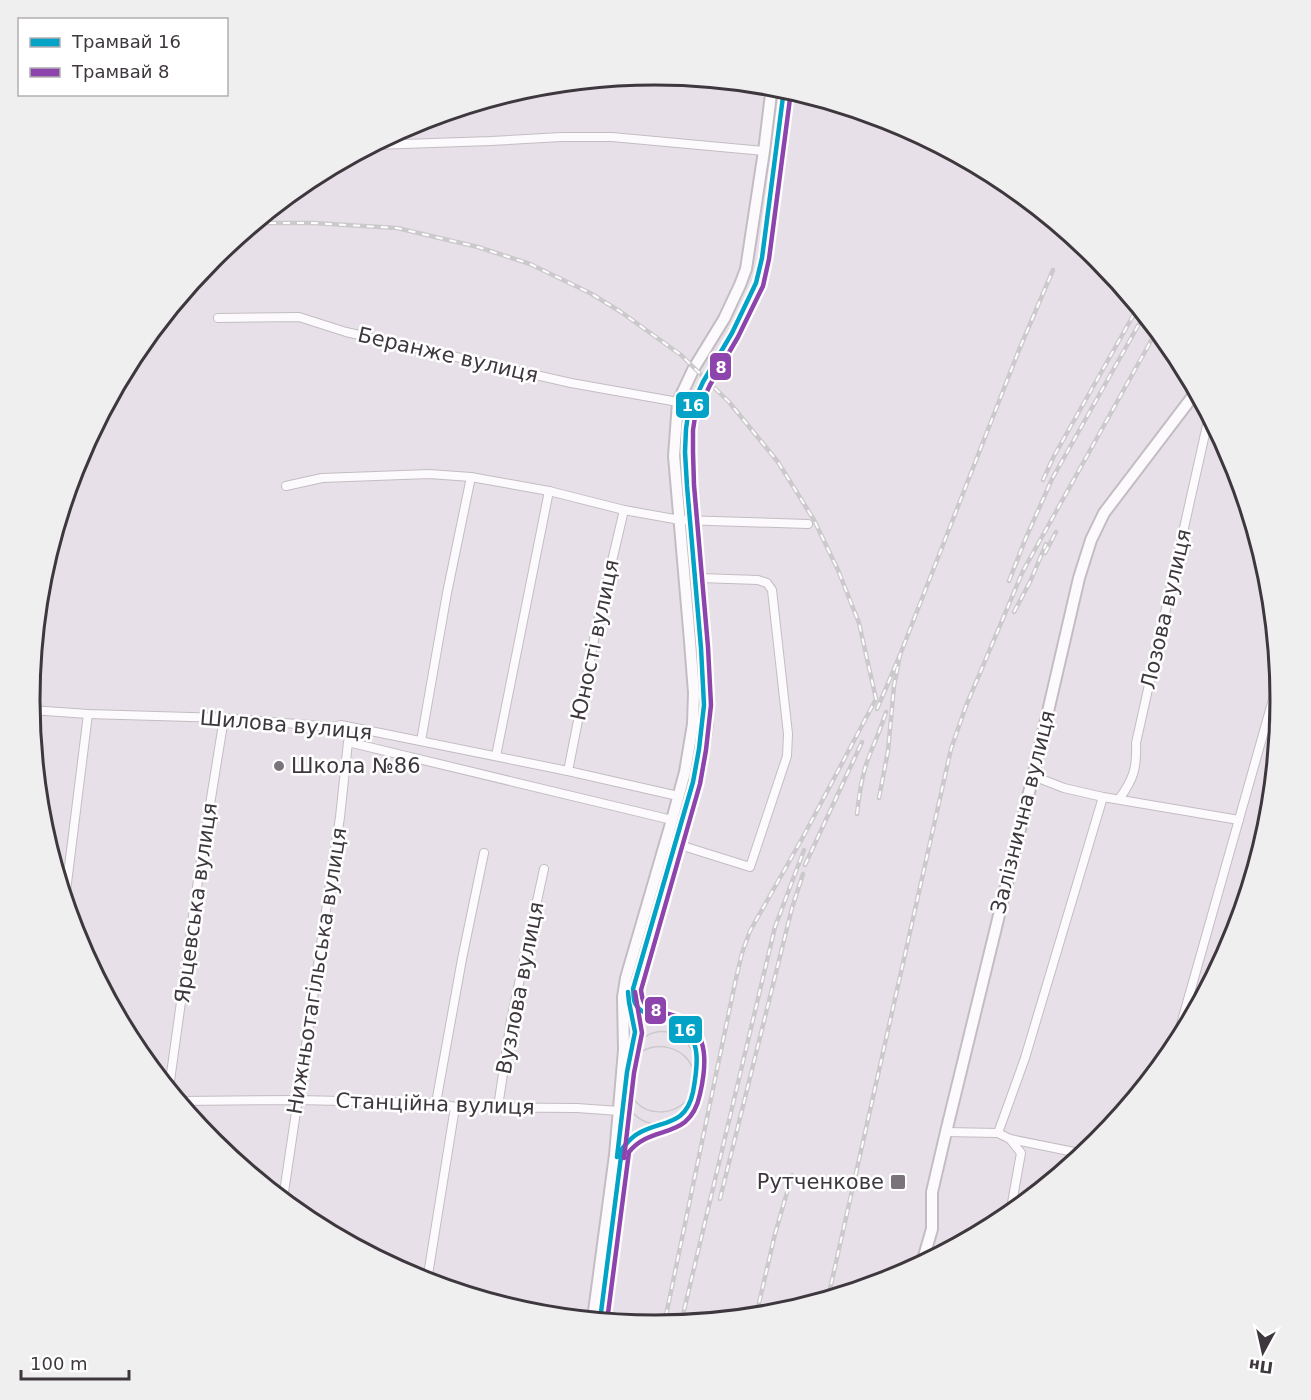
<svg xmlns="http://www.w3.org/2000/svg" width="1311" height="1400" font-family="'DejaVu Sans',sans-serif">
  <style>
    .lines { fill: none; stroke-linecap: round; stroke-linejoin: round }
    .minor-casing { stroke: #c3bdc3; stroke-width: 10 }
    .tertiary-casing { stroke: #c3bdc3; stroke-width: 14 }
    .secondary-casing { stroke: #c3bdc3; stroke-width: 14 }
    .minor { stroke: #fcfafc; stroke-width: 8 }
    .tertiary { stroke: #fcfafc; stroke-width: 10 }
    .secondary { stroke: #fcfafc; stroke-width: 10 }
    .tram { stroke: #cbc9cb; stroke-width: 1.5 }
    .rail-casing { stroke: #cbc9cb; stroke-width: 4.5 }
    .rail { stroke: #fff; stroke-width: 2; stroke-dasharray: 7; stroke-linecap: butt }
    .tram-1-casing { stroke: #fff; stroke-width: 9 }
    .tram-2-casing { stroke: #fff; stroke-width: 9 }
    .tram-1 { stroke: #03a3c7; stroke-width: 4.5 }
    .tram-2 { stroke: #8e44ad; stroke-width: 4.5 }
    .poi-dot { fill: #7a737a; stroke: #fff; stroke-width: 2 }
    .labels { text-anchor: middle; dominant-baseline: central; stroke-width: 5; stroke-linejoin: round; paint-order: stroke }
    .street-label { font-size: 21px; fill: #3e383e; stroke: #fff }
    .poi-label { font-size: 21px; fill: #3e383e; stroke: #fff; text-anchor: start }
    .rim { fill: none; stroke: #3e383e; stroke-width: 3 }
    .line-badge { stroke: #fff; stroke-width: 2 }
    .badge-label { font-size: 16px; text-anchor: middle; font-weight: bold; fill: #fff }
  </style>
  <rect width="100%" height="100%" fill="#e8e0e8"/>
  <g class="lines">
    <g class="minor-casing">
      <g id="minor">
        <polyline points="601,80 698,79"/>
        <polyline points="374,145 491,141 561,137 612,137 764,151"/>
        <polyline points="218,318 299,317 346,332 571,383 678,402"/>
        <polyline points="286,486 322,478 429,474 471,477 549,491 624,510 680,520 808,524"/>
        <polyline points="31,710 88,714 224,718 333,727 341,725 568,771 678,796"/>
        <polyline points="421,741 447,593 471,477"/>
        <polyline points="496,756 549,491"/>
        <polyline points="568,771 597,625 624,510"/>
        <polyline points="1033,776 1064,788 1103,797 1239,820"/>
        <path d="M1119,799C1134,779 1137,767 1136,743L1209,416"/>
        <polyline points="667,841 750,867 787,756 788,734 772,590 767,583 758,580 700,578"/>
        <polyline points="681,846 705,752 709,723 695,520"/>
        <polyline points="65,899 88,714"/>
        <polyline points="1174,1049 1279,678"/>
        <polyline points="169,1088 200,866 224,718"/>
        <polyline points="179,1101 297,1100 436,1103 455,1107 577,1108 619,1111"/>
        <polyline points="436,1103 462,959 484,853"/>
        <polyline points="498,1107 511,1020 544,869"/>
        <polyline points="946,1132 998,1133 1010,1139 1084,1154"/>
        <polyline points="998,1133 1025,1058 1103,797"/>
        <polyline points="283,1199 340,817 348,742 672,820"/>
        <polyline points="1010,1214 1021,1153 1010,1139"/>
        <polyline points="427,1281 455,1107"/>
      </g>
    </g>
    <g class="tertiary-casing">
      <g id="tertiary">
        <polyline points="593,1319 615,1155 624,1050 623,997 626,978 672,820 685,772 693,724 694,693 690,641 674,456 678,402 694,368 724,319 740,285 746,269 764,151 772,86"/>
        <polyline points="603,1320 621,1184 621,1175 618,1161"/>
      </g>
    </g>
    <g class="secondary-casing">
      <polyline id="secondary" points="922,1263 932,1229 932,1192 946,1132 1033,776 1079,578 1091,540 1104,513 1196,392"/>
    </g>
    <use href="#minor" class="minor"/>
    <use href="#tertiary" class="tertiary"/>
    <use href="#secondary" class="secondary"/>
    <g class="tram">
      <path d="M629,1057C645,1018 692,1026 697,1067"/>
      <path d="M631,1061C650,1035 693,1046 695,1079"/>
      <path d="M626,1080C628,1088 630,1096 636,1102C648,1115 671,1115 684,1103C687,1100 690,1095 692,1091"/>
      <path d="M625,1092C628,1118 648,1129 673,1122"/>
    </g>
    <g class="rail-casing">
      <g id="rail">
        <polyline points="255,223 313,223 397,228 478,247 530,264 590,293 621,312 681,355 729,402 778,462 814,520 838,570 859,623 876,699 803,837 750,931 742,953 735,983 664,1325"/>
        <polyline points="1043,480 1054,456 1138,307"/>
        <polyline points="1045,553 1056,532"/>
        <polyline points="1009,581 1025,540 1052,479 1144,315"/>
        <polyline points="1014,612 1030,582 1046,544"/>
        <polyline points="877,709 900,655"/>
        <polyline points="879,798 888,751 894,686 900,655 1019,350 1053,270"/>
        <path d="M857,814C859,796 861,779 867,762C873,745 881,729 886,712"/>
        <polyline points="805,865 862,742"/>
        <polyline points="720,1199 792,908 803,874"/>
        <polyline points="828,1298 951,749 966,706 1023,571 1157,330"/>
        <polyline points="756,1316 775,1234 792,1175"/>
        <polyline points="681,1323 775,927 804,850"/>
      </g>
    </g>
    <use href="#rail" class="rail"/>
    <g class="tram-1-casing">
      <g id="tram-1">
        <polyline points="617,1157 627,1072 635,1032 629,1002 628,992"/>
        <path d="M600,1320L622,1149C627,1143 631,1137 639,1133C663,1120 686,1126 693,1092C697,1070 703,1038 679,1025C669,1020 658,1019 648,1014C643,1012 637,1008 635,1003C633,999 634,993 633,989L693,782L699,749L704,705L701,648L687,486L685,452L686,429L688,415L703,382L732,333L756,283L762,258L784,89"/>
      </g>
    </g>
    <g class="tram-2-casing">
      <g id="tram-2">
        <polyline points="624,1158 634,1073 642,1033 635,992"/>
        <path d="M607,1321L629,1152C652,1123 690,1142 700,1094C706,1068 710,1033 682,1019C672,1013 657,1013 647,1006C642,1002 642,996 641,990L700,784L706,750L711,705L708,647L694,485L693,452V430L695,417L710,385L738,337L763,286L769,259L791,91"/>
      </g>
    </g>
    <use href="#tram-1" class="tram-1"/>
    <use href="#tram-2" class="tram-2"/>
  </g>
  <g class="poi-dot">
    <circle cx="279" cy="766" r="6"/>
    <rect x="890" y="1174" width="16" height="16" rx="3"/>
  </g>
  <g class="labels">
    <g class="street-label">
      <text transform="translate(448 355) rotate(13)">Беранже вулиця</text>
      <text transform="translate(1166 609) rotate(-77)">Лозова вулиця</text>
      <text transform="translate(595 640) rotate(-78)">Юності вулиця</text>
      <text transform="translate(286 725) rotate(5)">Шилова вулиця</text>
      <text transform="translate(1023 812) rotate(-76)">Залізнична вулиця</text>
      <text transform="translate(196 903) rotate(-82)">Ярцевська вулиця</text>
      <text transform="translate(317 971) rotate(-81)">Нижньотагільська вулиця</text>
      <text transform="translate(520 988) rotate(-79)">Вузлова вулиця</text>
      <text transform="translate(435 1104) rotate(2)">Станційна вулиця</text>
    </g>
    <g class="poi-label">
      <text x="291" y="766">Школа №86</text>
      <text x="884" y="1182" text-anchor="end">Рутченкове</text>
    </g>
  </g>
  <path d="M0 0H1311V1400H0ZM40 700a615 615 0 1 1 1230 0a615 615 0 1 1-1230 0Z" fill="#f0eff0" fill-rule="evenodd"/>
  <path class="rim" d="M40 700a615 615 0 1 1 1230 0a615 615 0 1 1-1230 0Z"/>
  <g class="line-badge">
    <rect x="709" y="352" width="23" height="29" rx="6" fill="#8e44ad"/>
    <rect x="675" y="391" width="35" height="28" rx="6" fill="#03a3c7"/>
    <rect x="644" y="996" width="23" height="29" rx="6" fill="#8e44ad"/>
    <rect x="668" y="1015" width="35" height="29" rx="6" fill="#03a3c7"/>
  </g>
  <g class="badge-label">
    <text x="721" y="373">8</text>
    <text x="693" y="411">16</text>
    <text x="656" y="1016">8</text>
    <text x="685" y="1036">16</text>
  </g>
  <rect x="18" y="18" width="210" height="78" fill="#ffffff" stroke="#b2afb2" stroke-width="1.5"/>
  <rect x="30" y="38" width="30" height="9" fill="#03a3c7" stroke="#b2afb2" stroke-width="1.5"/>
  <text x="72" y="48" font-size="18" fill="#3e383e">Трамвай 16</text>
  <rect x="30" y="68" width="30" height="9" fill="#8e44ad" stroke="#b2afb2" stroke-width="1.5"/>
  <text x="72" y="78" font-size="18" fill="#3e383e">Трамвай 8</text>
  <g transform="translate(1263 1352) rotate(188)" stroke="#ffffff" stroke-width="4.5" paint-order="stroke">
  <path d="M0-4.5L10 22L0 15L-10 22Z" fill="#3e383e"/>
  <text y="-9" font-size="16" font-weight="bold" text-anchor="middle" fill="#3e383e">Пн</text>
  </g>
  <path d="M21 1370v9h108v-9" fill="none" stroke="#3e383e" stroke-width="3"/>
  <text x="30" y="1370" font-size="18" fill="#3e383e" stroke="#ffffff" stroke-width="4.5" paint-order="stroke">100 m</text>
</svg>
